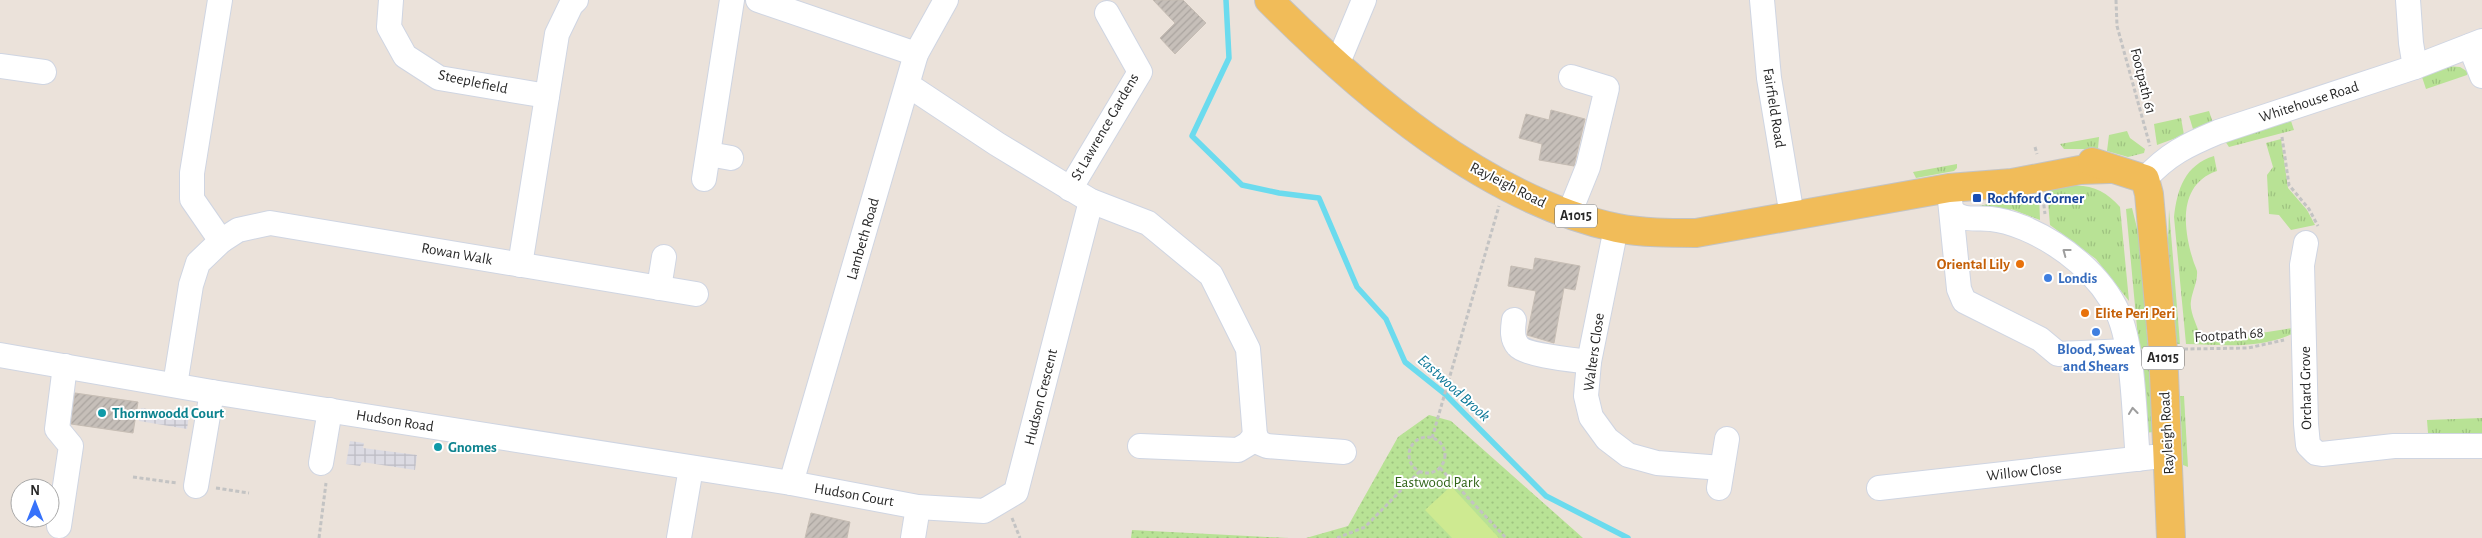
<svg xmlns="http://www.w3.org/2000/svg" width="2482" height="538" font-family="'Alegreya Sans',sans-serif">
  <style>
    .industrial { fill: url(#industrial-grid) }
    .grass { fill: url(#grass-tufts) }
    .park { fill: url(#park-dots) }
    .pitch { fill: #ceea91 }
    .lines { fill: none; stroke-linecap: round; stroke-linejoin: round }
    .stream { stroke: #6bdbee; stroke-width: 5.5 }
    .building { fill: url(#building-hatch); stroke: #c6bdb4 }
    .minor-casing { stroke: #cfd5e2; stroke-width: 26 }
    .major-casing { stroke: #c3c3c3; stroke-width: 30 }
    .path { stroke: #c3c3c3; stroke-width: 3; stroke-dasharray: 4 2.5; stroke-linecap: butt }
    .minor { stroke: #fff; stroke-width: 24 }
    .major { stroke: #f1bc59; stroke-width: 28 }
    .oneway { stroke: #9e9e9e }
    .transit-dot { fill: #1a4fb4; stroke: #fff; stroke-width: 2 }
    .food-dot { fill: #e8710a; stroke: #fff; stroke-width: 2 }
    .shop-dot { fill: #3f7fe0; stroke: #fff; stroke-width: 2 }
    .culture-dot { fill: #0f9aa8; stroke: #fff; stroke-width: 2 }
    .labels { text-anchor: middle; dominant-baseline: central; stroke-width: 4; stroke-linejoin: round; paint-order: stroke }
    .shield { fill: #fff; stroke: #686868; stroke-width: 1 }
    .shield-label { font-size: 14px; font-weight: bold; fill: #282828 }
    .street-label { font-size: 15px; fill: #282828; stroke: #fff }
    .transit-label { font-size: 15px; font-weight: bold; fill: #164399; stroke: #fff; text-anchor: start }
    .food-label { font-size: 15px; font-weight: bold; fill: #c56008; stroke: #fff; text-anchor: end }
    .shop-label { font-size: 15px; font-weight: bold; fill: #366cbe; stroke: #fff; text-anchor: start }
    .culture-label { font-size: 15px; font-weight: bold; fill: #0d838f; stroke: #fff; text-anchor: start }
    .park-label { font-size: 15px; fill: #316519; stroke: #fff }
    .water-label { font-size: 16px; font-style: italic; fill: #0d7898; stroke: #fff }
  </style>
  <defs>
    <pattern id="industrial-grid" width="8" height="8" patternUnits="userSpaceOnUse" patternTransform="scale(1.25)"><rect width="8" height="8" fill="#dcdbe3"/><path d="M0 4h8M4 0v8" fill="none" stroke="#bdbcc3"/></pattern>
    <pattern id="grass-tufts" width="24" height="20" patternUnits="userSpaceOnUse" patternTransform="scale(1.25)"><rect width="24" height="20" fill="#b8e295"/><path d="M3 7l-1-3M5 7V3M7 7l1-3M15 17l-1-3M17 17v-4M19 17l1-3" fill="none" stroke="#9ec280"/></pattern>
    <pattern id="park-dots" width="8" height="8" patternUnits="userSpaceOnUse" patternTransform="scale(1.25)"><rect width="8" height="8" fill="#b8e295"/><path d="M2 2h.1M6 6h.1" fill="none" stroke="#9ec280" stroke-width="1.8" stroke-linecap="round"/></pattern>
    <pattern id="building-hatch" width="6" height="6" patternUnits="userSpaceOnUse" patternTransform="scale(1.25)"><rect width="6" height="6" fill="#c6bfb9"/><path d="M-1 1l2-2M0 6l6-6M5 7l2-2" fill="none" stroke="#aaa49f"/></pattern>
  </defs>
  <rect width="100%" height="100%" fill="#ebe2da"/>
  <g class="industrial">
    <polygon points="141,408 189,415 187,429 139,421"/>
    <polygon points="350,441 364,443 363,448 417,455 415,470 362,462 360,466 346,464"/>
  </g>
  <g class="grass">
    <polygon points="2447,66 2460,67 2468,72 2467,75 2426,89 2421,74"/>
    <polygon points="2209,111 2213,123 2193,129 2189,116"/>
    <polygon points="2181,118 2184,135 2157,145 2154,124"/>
    <polygon points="2290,118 2294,130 2229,147 2225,141"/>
    <polygon points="2127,131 2130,138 2145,149 2144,153 2128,157 2107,151 2109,135"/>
    <polygon points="2099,137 2098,149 2064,149 2060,144"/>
    <polygon points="2281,139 2288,188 2307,210 2315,225 2291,230 2279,215 2269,214 2267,175 2273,167 2266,143"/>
    <path d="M2214,156L2217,171C2178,184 2183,228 2193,260C2194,264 2196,267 2197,271C2198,281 2192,292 2191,301C2189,312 2198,327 2201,338L2261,333L2292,328V334C2258,349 2222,345 2186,344L2174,217C2177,189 2185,165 2214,156Z"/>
    <polygon points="1957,164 1957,168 1954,171 1916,178 1913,172"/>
    <path d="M2070,186C2091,184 2106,191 2120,207L2129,301L2096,259L2050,225L2047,190Z"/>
    <polygon points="2039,193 2040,220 2011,209 2006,218 1965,209"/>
    <polygon points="2132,208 2140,240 2148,348 2139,349 2126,209"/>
    <polygon points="2169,209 2180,344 2175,344 2168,243"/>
    <polygon points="2139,354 2148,354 2153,432 2145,433"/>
    <polygon points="2180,396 2184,396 2188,467 2183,465"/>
    <polygon points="2482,418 2482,434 2428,433 2427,420"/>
  </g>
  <g class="park">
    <polygon points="1429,415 1451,421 1583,538 1306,538 1348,526 1398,437"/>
    <polygon points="1132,530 1289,538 1131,538"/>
  </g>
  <polygon class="pitch" points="1451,486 1499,538 1452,538 1425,510"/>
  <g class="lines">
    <polyline class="stream" points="1226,0 1229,58 1192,136 1242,185 1279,193 1319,198 1357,287 1386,319 1405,362 1445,394 1546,496 1628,538"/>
  </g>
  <g class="building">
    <polygon points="1153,0 1183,0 1206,23 1175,54 1160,38 1175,23"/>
    <polygon points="1551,110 1585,119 1574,166 1539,160 1542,144 1519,138 1526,114 1549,120"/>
    <polygon points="1535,258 1580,266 1575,290 1564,288 1554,343 1527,335 1536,291 1508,286 1511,266 1533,270"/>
    <polygon points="75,393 138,402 133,433 71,424"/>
    <polygon points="811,513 850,522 847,538 805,538"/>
  </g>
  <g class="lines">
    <g class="minor-casing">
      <g id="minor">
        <polyline points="220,0 192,173 192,199 221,241"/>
        <polyline points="391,0 389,27 405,56 439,78 547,96"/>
        <polyline points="758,0 916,54"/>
        <polyline points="1762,0 1769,78 1792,216"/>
        <polyline points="2408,0 2411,43 2415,67"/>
        <polyline points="2470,46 2482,76"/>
        <polyline points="1337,65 1364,0"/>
        <polyline points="0,66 44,72"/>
        <polyline points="908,85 997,144 1091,201 1148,223 1211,275 1248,349 1255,436"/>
        <polyline points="709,154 731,158"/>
        <polyline points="704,179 732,0"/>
        <path d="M2145,179C2168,154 2187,145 2218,132L2415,67L2482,41"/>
        <polyline points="1070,189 1140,72 1107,13"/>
        <polyline points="1950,200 1959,289 1964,301 2040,339 2058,354 2128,351"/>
        <path d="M1952,211C1963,222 1977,217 1991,219C2002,220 2014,224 2024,228C2062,244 2101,275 2118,313C2134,349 2134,418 2138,459"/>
        <polyline points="1569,214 1588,167 1607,88 1571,77"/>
        <polyline points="1616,228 1589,362 1586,396 1591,417 1607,439 1628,455 1657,463 1722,468"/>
        <polyline points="2306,243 2302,265 2306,424 2308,445 2316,453 2322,454 2394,446 2482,446"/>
        <polyline points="520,265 557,34 571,5 576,0"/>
        <polyline points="659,288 664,257"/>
        <path d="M1514,320C1513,328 1511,338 1518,346C1525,355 1575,360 1589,362"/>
        <polyline points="0,355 212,392 791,483 918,507 984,511 1016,492 1091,201"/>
        <polyline points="175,385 191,285 198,263 221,241 238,230 270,223 696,294"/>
        <polyline points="1255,436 1260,443 1267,446 1344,452"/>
        <polyline points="1140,446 1238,450 1248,444 1255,436"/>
        <polyline points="321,463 330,410"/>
        <polyline points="791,483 916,54 946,0"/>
        <polyline points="196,486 212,392"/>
        <polyline points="1719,488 1727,439"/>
        <polyline points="1879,488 2153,457"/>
        <polyline points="59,526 71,446 57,429 65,366"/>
        <polyline points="679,538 691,468"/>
        <polyline points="913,538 918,507"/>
      </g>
    </g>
    <g class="major-casing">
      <g id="major">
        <path d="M1269,0C1362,93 1486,200 1617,228C1643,233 1670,233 1696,233L1949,188L2012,183L2080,170L2109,169"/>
        <polyline points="2092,162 2145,179 2149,194 2163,350 2171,538"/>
      </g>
    </g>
    <g class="path">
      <polyline points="2116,0 2117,26 2150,146"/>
      <polyline points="2282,137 2289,185 2309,209 2318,226"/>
      <polyline points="2035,147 2037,154"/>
      <polyline points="2043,198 2045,214"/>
      <polyline points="2184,349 2248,348 2284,340"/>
      <circle cx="1427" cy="455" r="18"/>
      <polyline points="1432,438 1499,206"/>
      <polyline points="1440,468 1506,538"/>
      <polyline points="133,477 177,483"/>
      <polyline points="216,488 249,493"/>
      <polyline points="1012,518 1020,538"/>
      <polyline points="319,538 326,483"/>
      <polyline points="1337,538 1365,527 1420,471"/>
    </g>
    <use href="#minor" class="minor"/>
    <use href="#major" class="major"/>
  </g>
  <defs><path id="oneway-chevron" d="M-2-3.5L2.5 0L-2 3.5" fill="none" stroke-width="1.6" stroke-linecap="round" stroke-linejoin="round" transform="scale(1.25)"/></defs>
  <g class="oneway">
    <use href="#oneway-chevron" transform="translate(2066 252) rotate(-143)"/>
    <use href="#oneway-chevron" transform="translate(2133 411) rotate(-96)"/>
  </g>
  <rect class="transit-dot" x="1972" y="193" width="10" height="10" rx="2.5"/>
  <g class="food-dot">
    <circle cx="2020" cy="264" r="5"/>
    <circle cx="2085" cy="313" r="5"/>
  </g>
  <g class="shop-dot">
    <circle cx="2048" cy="278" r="5"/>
    <circle cx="2096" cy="332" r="5"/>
  </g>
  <g class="culture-dot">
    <circle cx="102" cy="413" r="5"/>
    <circle cx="438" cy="447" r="5"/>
  </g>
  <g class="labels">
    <g class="shield">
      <rect x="1555" y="204.5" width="42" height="23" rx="4"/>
      <rect x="2142" y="346.5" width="42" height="23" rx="4"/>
    </g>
    <g class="shield-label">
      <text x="1576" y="216">A1015</text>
      <text x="2163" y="358">A1015</text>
    </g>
    <g class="street-label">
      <text transform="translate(2143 81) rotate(76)">Footpath 61</text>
      <text transform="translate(473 82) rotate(12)">Steeplefield</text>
      <text transform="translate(2309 102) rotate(-18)">Whitehouse Road</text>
      <text transform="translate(1774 108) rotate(81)">Fairfield Road</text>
      <text transform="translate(1105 127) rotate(-60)">St Lawrence Gardens</text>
      <text transform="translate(1508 185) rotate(27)">Rayleigh Road</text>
      <text transform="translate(863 239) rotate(-74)">Lambeth Road</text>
      <text transform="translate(457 254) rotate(10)">Rowan Walk</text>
      <text transform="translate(2229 335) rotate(-4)">Footpath 68</text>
      <text transform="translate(1594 352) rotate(-82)">Walters Close</text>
      <text transform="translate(2306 388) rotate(-91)">Orchard Grove</text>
      <text transform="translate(1041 397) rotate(-76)">Hudson Crescent</text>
      <text transform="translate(395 421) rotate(9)">Hudson Road</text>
      <text transform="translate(2167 433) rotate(-93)">Rayleigh Road</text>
      <text transform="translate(2024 472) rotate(-6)">Willow Close</text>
      <text transform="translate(854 495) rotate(10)">Hudson Court</text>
    </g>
    <g class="transit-label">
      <text x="1987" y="198">Rochford Corner</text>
    </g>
    <g class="food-label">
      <text x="2010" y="264">Oriental Lily</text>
      <text x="2095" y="313" text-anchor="start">Elite Peri Peri</text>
    </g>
    <g class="shop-label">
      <text x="2058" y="278">Londis</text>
      <text x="2096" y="349" text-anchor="middle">Blood, Sweat<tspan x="2096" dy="17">and Shears</tspan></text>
    </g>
    <g class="culture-label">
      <text x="112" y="413">Thornwoodd Court</text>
      <text x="448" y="447">Gnomes</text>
    </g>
    <g class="park-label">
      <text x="1437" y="482">Eastwood Park</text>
    </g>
    <g class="water-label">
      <text transform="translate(1454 388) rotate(42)">Eastwood Brook</text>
    </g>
  </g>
  <g transform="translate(35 503)"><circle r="24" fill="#ffffff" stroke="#a9a9a9"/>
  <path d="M0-4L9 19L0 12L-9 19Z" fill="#3772fa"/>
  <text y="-8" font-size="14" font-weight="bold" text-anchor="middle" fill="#282828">N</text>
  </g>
</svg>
